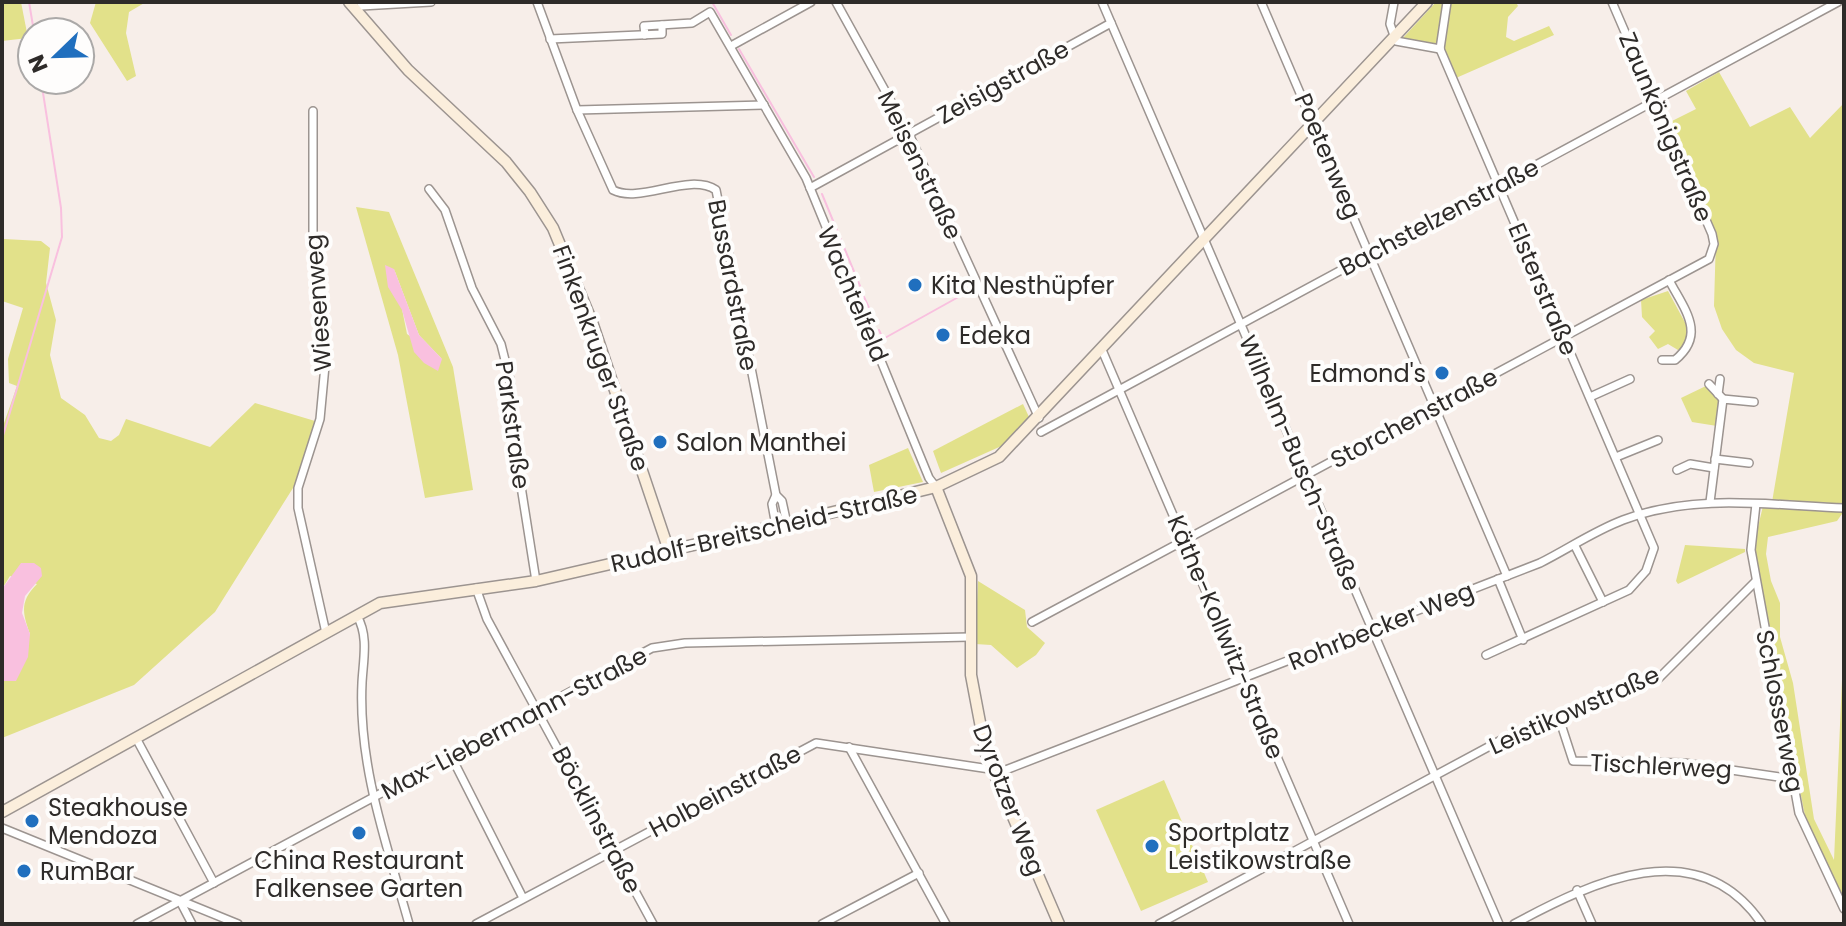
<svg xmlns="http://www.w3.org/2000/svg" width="1846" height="926" font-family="Poppins,sans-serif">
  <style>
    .green { fill: #e2e18a; fill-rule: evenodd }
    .water { fill: #f9c0df }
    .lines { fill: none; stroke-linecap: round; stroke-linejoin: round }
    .stream { stroke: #f9c0df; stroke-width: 2 }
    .street-casing { stroke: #9c9490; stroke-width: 10 }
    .secondary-casing { stroke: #9c9490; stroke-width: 13 }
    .street { stroke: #fff; stroke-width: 7 }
    .secondary { stroke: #fbeedc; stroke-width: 10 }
    .poi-dot { fill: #206fbe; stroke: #fefdfc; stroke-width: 3 }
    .labels { text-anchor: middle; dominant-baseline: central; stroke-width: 8; stroke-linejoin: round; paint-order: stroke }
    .street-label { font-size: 24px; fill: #2e2b29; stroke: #fefdfc }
    .poi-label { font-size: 24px; fill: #2e2b29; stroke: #fefdfc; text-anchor: start }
  </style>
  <rect width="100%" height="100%" fill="#f7eee9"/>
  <g class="green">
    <polygon points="2,2 21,2 28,38 2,41"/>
    <polygon points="96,2 146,2 129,12 126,33 136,76 127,81 90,23"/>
    <polygon points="1436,2 1445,2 1439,46 1402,39"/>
    <polygon points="1451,2 1516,2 1518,6 1508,17 1506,37 1514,41 1549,26 1554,35 1456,78 1443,48"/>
    <polygon points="1719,72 1750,127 1790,107 1810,138 1844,103 1844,511 1837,521 1768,537 1766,554 1771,581 1780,603 1780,637 1793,683 1814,819 1834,860 1844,635 1844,903 1805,816 1753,548 1763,506 1772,502 1794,373 1754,363 1736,350 1722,329 1714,306 1716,237 1668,123 1696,109 1686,91"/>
    <path d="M356,207L389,212L453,367L473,490L425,498L398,355ZM394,269L419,335L442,359L407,334Z"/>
    <path d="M4,239L41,241L50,248L46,283L56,320L50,355L61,398L85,415L99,438L111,441L119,435L126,419L210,447L255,403L315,421L303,465L293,488L215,612L134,685L2,738V678L4,681L30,634C22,612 20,601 37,584L10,576L2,589V429L17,386L9,383L8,359L23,308L2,301Z"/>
    <polygon points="1668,291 1688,328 1687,347 1678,350 1668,344 1658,349 1649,337 1655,331 1642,317 1641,300"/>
    <polygon points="1708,385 1719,399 1717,426 1692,422 1681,398"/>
    <polygon points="1023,404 1029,417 1006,444 941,473 933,451"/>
    <polygon points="908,448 923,482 874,492 869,465"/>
    <polygon points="1685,545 1745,549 1745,552 1678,584 1676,581"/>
    <polygon points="978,581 1025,610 1027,627 1045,643 1036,655 1017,668 991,645 975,644"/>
    <polygon points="1164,780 1208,882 1141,911 1096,810"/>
  </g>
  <g class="water">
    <polygon points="385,265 394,269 419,335 442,359 438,371 424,363 414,352 402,310 388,287"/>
    <polygon points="21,563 34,563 41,568 42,576 25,596 22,613 30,634 28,657 16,681 4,681 2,589"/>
  </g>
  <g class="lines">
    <g class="stream">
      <polyline points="29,2 34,32"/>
      <polyline points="712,2 731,35"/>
      <polyline points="739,49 814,177"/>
      <polyline points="822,194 860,286"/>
      <polyline points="864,297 875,321"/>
      <polyline points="879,330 883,339 971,290"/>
      <polyline points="2,439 62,237 61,208 41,80"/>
    </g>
    <g class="street-casing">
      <g id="street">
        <path d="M537,2L577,110L613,190C640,204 689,172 716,190L776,495L782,501L787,524"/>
        <polyline points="836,2 909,134 1039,418"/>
        <polyline points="1102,2 1499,924"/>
        <polyline points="1261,2 1507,576"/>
        <polyline points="1394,2 1390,24 1396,41 1440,49"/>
        <polyline points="356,11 361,6 431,2"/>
        <polyline points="645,35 644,26 692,23 710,12 806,178 929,478 936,487"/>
        <polyline points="550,39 662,34 662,25"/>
        <polyline points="731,46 811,2"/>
        <polyline points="1440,49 1654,548 1646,571 1629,590 1486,655"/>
        <polyline points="1440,49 1447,2"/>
        <polyline points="577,110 764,105"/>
        <polyline points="313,111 313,248 326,355 320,419 298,488 298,508 326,633"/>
        <polyline points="810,188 1111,23"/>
        <polyline points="429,189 445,210 472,288 501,344 510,380 517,461 536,581"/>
        <polyline points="1102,350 1349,924"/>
        <path d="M1662,360H1675C1707,334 1684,309 1669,280"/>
        <polyline points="1709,384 1723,399"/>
        <polyline points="1718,394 1720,379"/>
        <polyline points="1590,397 1630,379"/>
        <polyline points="1041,432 1838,2"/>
        <polyline points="1616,457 1658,440"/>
        <polyline points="1715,459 1749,463"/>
        <polyline points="1677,470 1690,464 1714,468"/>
        <polyline points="1710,502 1723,399 1754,402"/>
        <polyline points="1756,504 1751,550 1799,813 1844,909"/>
        <polyline points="776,526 772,504 776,495"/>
        <polyline points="1575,546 1603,602"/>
        <polyline points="1498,579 1523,640"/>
        <polyline points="476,588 487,619 653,924"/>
        <path d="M357,616C369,636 363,661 362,683C358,766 387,845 409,924"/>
        <polyline points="1032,622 1709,259 1714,244 1712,234 1612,2"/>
        <polyline points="1559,718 1573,761 1684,763 1793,779"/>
        <polyline points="136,738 214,883"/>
        <polyline points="849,747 946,924"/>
        <polyline points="451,756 523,898"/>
        <polyline points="2,828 238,924"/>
        <polyline points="1577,890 1592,924"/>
        <polyline points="180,901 192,924"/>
        <polyline points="137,924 652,648 685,643 970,637"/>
        <path d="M476,924L816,743L1003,771L1540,563C1568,549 1594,531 1623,520C1694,493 1770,505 1844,508"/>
        <polyline points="822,924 919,873"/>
        <polyline points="1159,924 1516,732 1659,678 1756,581"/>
        <path d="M1514,924C1592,882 1698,830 1762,924"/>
      </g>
    </g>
    <g class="secondary-casing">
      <g id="secondary">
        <polyline points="349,2 408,70 506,162 530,192 553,228 592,322 669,551"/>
        <polyline points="936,487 971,576 971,675 986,754 1059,924"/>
        <polyline points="2,812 380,603 536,581 776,526 936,487 999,457 1427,2"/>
      </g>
    </g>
    <use href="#street" class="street"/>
    <use href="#secondary" class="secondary"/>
  </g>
  <g class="poi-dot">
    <circle cx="915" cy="285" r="8"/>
    <circle cx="943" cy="335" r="8"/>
    <circle cx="1442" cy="373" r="8"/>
    <circle cx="660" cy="442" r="8"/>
    <circle cx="32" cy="821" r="8"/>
    <circle cx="359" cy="833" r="8"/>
    <circle cx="1152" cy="846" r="8"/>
    <circle cx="24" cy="871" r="8"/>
  </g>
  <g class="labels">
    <g class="street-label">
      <text transform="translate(1003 82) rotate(-29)">Zeisigstraße</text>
      <text transform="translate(1666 127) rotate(67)">Zaunkönigstraße</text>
      <text transform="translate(1328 156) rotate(67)">Poetenweg</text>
      <text transform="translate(920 165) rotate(64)">Meisenstraße</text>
      <text transform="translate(1439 217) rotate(-28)">Bachstelzenstraße</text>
      <text transform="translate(733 285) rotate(79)">Bussardstraße</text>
      <text transform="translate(1543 289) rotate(67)">Elsterstraße</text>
      <text transform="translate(853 294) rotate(67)">Wachtelfeld</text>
      <text transform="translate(318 303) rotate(-94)">Wiesenweg</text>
      <text transform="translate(601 358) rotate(70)">Finkenkruger Straße</text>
      <text transform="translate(1414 418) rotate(-28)">Storchenstraße</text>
      <text transform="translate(513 425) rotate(82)">Parkstraße</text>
      <text transform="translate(1300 463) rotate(67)">Wilhelm-Busch-Straße</text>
      <text transform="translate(764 529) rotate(-13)">Rudolf-Breitscheid-Straße</text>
      <text transform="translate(1381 626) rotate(-22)">Rohrbecker Weg</text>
      <text transform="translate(1226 637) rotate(67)">Käthe-Kollwitz-Straße</text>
      <text transform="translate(1574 710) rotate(-24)">Leistikowstraße</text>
      <text transform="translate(1780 711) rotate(79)">Schlosserweg</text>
      <text transform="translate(514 723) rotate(-28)">Max-Liebermann-Straße</text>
      <text transform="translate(1661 766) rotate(3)">Tischlerweg</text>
      <text transform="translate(725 791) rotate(-28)">Holbeinstraße</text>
      <text transform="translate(1009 800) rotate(69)">Dyrotzer Weg</text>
      <text transform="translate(597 820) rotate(62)">Böcklinstraße</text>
    </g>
    <g class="poi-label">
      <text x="931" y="285">Kita Nesthüpfer</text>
      <text x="959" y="335">Edeka</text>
      <text x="1426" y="373" text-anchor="end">Edmond's</text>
      <text x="676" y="442">Salon Manthei</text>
      <text x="48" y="807">Steakhouse<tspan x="48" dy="28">Mendoza</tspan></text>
      <text x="1168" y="832">Sportplatz<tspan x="1168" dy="28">Leistikowstraße</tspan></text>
      <text x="359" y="860" text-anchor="middle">China Restaurant<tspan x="359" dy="28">Falkensee Garten</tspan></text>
      <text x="40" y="871">RumBar</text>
    </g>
  </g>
  <rect width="1846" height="926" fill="none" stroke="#2e2b29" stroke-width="8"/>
  <g transform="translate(56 56) rotate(247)"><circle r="38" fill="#fefdfc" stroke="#aba9a8" stroke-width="2"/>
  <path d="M0-6L14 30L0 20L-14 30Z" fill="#206fbe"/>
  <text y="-12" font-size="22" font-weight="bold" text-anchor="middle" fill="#2e2b29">N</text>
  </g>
</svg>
